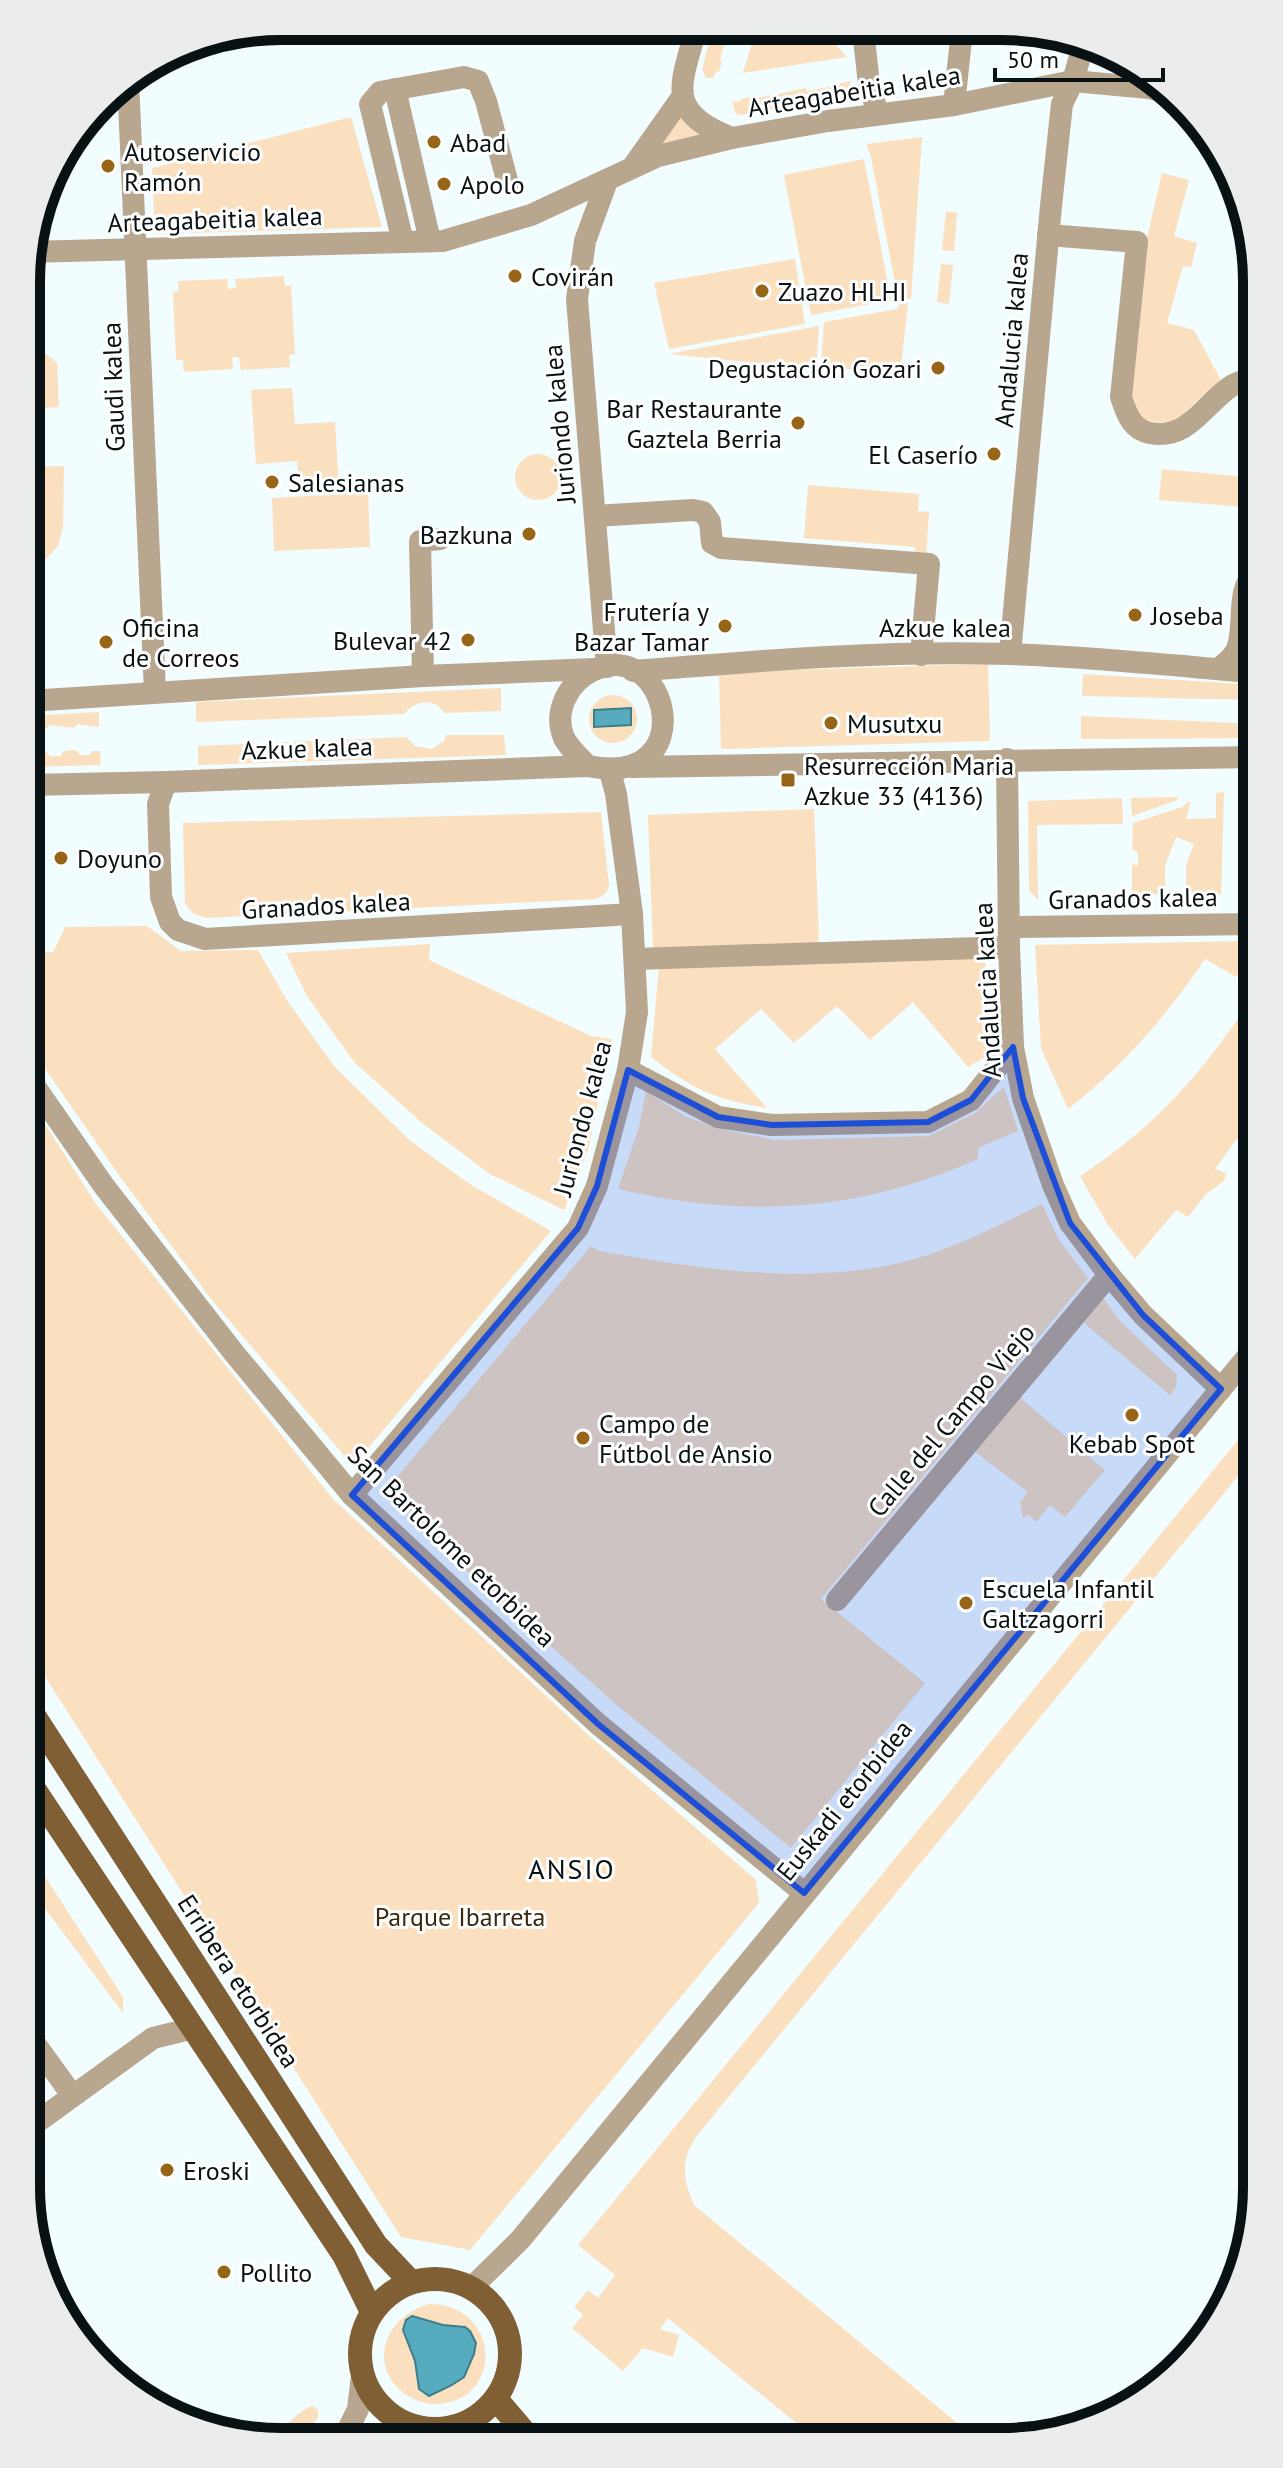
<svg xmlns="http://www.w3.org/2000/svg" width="1283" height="2468" font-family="'PT Sans',sans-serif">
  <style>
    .green { fill: #fae0bf; fill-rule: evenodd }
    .water { fill: #56abbe; stroke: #3f7d8b; stroke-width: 2 }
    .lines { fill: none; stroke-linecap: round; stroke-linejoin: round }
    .minor { stroke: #b8a68f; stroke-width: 22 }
    .major { stroke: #805f34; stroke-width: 24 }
    .marked { fill: #1d4ed8; fill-opacity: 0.2; stroke: #1d4ed8; stroke-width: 6; stroke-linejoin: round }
    .poi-dot { fill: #966517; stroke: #fff; stroke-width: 3 }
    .labels { text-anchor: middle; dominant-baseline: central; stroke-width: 6; stroke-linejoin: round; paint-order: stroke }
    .street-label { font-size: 26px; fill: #081113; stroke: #fff }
    .poi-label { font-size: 26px; fill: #081113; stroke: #fff; text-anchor: start }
    .park-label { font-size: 26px; fill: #3a280f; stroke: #fff }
    .neighbourhood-label { font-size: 28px; letter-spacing: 2px; fill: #081113; stroke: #fff }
    .rim { fill: none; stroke: #081113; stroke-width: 10 }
  </style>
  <rect width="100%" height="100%" fill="#f2fdff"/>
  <g class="green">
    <polygon points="713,29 731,29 728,30 720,60 722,61 719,72 716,71 713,78 706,78 702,69"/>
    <polygon points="756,29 821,29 847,57 743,73"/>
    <polygon points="851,81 845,95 837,100 740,115 735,113 732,99 734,102 741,101 741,99 752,97 753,99 806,88 807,91 840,85 840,83"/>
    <polygon points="681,112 703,135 660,148"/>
    <polygon points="351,117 382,227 155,234 152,168"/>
    <polygon points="922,137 911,299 898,298 871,157 866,144"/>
    <polygon points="864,159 891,300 811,315 784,175"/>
    <path d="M1162,173L1189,180L1174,236L1197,243L1191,267L1183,266L1167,323L1194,330L1222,382C1215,387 1207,391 1201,397C1176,419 1178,428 1141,419L1128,384L1144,251Z"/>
    <polygon points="946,211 957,213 954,251 942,250"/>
    <polygon points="795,259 805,324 669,349 654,283"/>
    <polygon points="941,264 953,265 949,304 937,302"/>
    <polygon points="284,276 285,286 291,286 295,354 289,355 290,367 241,370 239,357 232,357 233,369 184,372 183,360 176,360 173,292 179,291 178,281 227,279 228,289 236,288 235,279"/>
    <polygon points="908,303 900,376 821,366 824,322 897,309 900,304"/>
    <polygon points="819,326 816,369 668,354"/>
    <polygon points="28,344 34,344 57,363 59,407 28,409"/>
    <polygon points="292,388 295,424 335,422 339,490 299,492 297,461 256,464 251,390"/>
    <circle cx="538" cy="477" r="23"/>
    <polygon points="64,466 63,527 58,546 33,573 28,566 28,467"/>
    <polygon points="1162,469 1257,478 1257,508 1159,500"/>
    <polygon points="808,485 919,494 918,511 929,512 926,559 915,558 915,547 804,538"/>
    <polygon points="368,493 370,547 274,551 272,498"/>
    <polygon points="988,664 990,741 721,749 719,672"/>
    <polygon points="1083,674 1257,685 1257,700 1082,696"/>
    <path d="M501,688V711L445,713C433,697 416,700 404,714L196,722V702Z"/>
    <circle cx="613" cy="719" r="24"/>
    <polygon points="99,712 99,727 77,724 74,728 49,725 45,730 33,730 28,726 28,716"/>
    <polygon points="1081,716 1257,724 1257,738 1081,739"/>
    <polygon points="446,735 504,735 506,755 198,765 198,746 406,737 415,746 432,749 444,741"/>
    <polygon points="76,750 80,755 90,755 92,751 100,751 101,765 28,767 28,756 31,756 34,752 46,752 50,756 61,756 63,751"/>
    <polygon points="1224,792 1221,895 1186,895 1186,865 1194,844 1176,837 1165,866 1165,894 1132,895 1132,864 1138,866 1138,852 1132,849 1133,823 1182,807 1188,802 1191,802 1186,819 1216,818 1216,793"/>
    <polygon points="1178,797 1177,800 1132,816 1131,798"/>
    <polygon points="1122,798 1123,824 1037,825 1038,900 1029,890 1028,801"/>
    <polygon points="814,809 819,943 653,949 648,815"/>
    <polygon points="601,812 609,886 606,893 597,899 207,918 194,914 185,904 183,823"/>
    <polygon points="147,926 181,951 258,950 288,1002 334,1066 408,1139 468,1183 551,1231 353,1466 211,1299 121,1178 27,1043 27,953 53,952 65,927"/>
    <path d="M1251,941L1247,958L1236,977L1205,959C1166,1017 1123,1066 1068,1109L1041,1048L1035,945Z"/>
    <polygon points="430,944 429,960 591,1036 612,1039 588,1150 564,1210 490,1174 422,1123 354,1062 307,996 286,953"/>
    <path d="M985,955L992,1053L968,1067L913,1002L870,1040L837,1006L794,1043L761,1009L715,1049L767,1108C715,1100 692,1089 651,1057L659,966Z"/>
    <path d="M1257,991V1112L1249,1123L1257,1130V1138L1244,1129L1215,1169L1226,1173L1224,1181L1206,1194L1188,1217L1176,1210L1135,1259L1108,1225L1080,1176C1159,1125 1205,1069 1257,991Z"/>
    <path d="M1004,1087L1018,1131L978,1148V1159C859,1212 745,1219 618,1189L639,1127L646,1091L686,1117L730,1131L775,1140L929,1136L975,1113Z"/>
    <polygon points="27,1096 96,1204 333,1499 586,1733 756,1880 759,1903 470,2250 401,2237 27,1648"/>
    <path d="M1042,1204L1059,1240L1088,1278L821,1599L925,1683L791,1848L619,1707L461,1566L396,1494L393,1485L397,1477L591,1246L599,1251C699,1268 794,1285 895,1264C947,1253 995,1227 1042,1204Z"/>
    <polygon points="1103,1298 1120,1321 1177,1375 1176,1387 1170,1395 1084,1323"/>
    <polygon points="1018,1396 1105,1470 1065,1517 1050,1505 1036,1522 1028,1515 1023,1518 1020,1502 1028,1492 974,1451"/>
    <path d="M1257,1417V1453L699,2133C680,2158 682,2177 694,2205L980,2442L818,2441L668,2318L660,2329L679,2335L673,2357L643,2348L623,2371L572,2328L583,2315L574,2307L588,2290L598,2298L615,2275L578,2245Z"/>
    <polygon points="26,1847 123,1997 123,2013 26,1883"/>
    <path d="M429,2304C500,2304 505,2399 439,2404C425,2405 409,2399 399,2389C367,2357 391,2314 429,2304ZM416,2316L443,2325L465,2327L470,2331L474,2354C470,2360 469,2367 465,2372C458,2385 437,2395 423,2394L417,2383L415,2361L403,2330Z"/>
    <path d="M313,2406L318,2410V2418L300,2440H267C282,2432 300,2408 313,2406Z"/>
  </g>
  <g class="water">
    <polygon points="631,708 631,725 594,727 594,710"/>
    <polygon points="412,2316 443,2325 465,2327 470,2331 476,2343 474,2354 464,2377 452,2385 429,2396 419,2389 415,2361 403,2330 406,2320"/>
  </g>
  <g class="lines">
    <g class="minor">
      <path d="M696,29C681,85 664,112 732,138"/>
      <polyline points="863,30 869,84 878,114"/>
      <polyline points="128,80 155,692"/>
      <polyline points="395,89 430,241"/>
      <polyline points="954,105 962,30"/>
      <polyline points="634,165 682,97"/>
      <polyline points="607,181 585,241 577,299 607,667"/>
      <polyline points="36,223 36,252"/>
      <path d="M1048,235L1137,242L1121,397C1127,414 1131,429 1150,433C1189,441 1205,402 1233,385C1240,381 1250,379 1257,377"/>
      <polyline points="403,242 370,104 380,92 464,77 478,81 486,101 508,184"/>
      <polyline points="28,252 443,241 531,215 658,156 732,138 828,121 954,105 1073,81 1149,88 1174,95"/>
      <polyline points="595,516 693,510 703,512 710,522 712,543 721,548 929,564 921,655"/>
      <polyline points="1010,654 1051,206 1062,104 1073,81 1083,46"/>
      <path d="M1218,669C1224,664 1232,659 1236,651C1247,630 1234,584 1257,574"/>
      <path d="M633,671C758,661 883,650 1009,654C1091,657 1175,665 1257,673"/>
      <polyline points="423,676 420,541 440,539"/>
      <polyline points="28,701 423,676 594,669"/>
      <polyline points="1007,759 1009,947 1013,1047 1023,1098 1053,1185 1070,1223 1109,1275 1143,1315 1221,1389"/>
      <polyline points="632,767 1257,757"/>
      <polyline points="166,782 158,804 161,897 170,922 178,930 205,939 632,914"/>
      <path d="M28,785L166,782L588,766C704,790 669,633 592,671C568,683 553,712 564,738C569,748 580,758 588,766"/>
      <polyline points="1010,927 1257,924"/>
      <polyline points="635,959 1009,947"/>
      <polyline points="628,1070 718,1117 772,1125 928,1122 971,1100 1013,1047"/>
      <polyline points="27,1075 104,1186 234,1353 352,1495 598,1724 804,1893"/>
      <polyline points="352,1495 578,1228 597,1186 628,1070 637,1012 632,914 616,794 610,771"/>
      <polyline points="837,1600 1109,1275"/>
      <polyline points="26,2031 72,2095"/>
      <polyline points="26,2130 153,2038 194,2028"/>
      <polyline points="471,2288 520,2240 1257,1345"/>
      <polyline points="343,2440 358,2409 362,2375"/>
      <polyline points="390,2440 414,2426"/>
    </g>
    <g class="major">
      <polyline points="27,1705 376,2245 411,2282"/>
      <polyline points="26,1777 344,2255 372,2312"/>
      <circle cx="435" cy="2354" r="75"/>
      <polyline points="496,2399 532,2441"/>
    </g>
  </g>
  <path class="marked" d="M1013,1047L1023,1098L1070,1223L1143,1315L1221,1389L804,1893L598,1724L352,1495L578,1228L597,1186L628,1070L718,1117L772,1125L928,1122L971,1100Z"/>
  <g class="poi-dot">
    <circle cx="434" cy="142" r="8"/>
    <circle cx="108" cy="166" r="8"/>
    <circle cx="444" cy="184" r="8"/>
    <circle cx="515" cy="276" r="8"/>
    <circle cx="762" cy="291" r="8"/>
    <circle cx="938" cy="368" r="8"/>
    <circle cx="798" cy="423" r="8"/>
    <circle cx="994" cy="454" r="8"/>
    <circle cx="272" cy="482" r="8"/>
    <circle cx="529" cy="534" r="8"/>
    <circle cx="1135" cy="615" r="8"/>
    <circle cx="725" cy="626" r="8"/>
    <circle cx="468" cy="640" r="8"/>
    <circle cx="106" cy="642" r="8"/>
    <circle cx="831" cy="723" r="8"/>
    <rect x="780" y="772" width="16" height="16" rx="4"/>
    <circle cx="61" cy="858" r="8"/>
    <circle cx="1132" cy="1415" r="8"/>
    <circle cx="583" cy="1438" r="8"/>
    <circle cx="966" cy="1603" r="8"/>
    <circle cx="167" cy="2170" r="8"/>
    <circle cx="224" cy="2272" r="8"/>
  </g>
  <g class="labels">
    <g class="street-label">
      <text transform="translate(854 91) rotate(-9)">Arteagabeitia kalea</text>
      <text transform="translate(215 219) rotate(-2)">Arteagabeitia kalea</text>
      <text transform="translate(1011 340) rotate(-85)">Andalucia kalea</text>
      <text transform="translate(113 387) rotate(-92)">Gaudi kalea</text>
      <text transform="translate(559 424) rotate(-95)">Juriondo kalea</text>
      <text x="945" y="627">Azkue kalea</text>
      <text transform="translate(307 748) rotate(-2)">Azkue kalea</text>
      <text transform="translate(1133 898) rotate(-1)">Granados kalea</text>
      <text transform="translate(326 905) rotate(-3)">Granados kalea</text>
      <text transform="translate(987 990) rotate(-93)">Andalucia kalea</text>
      <text transform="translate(582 1118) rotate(-75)">Juriondo kalea</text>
      <text transform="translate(951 1420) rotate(-50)">Calle del Campo Viejo</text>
      <text transform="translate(452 1546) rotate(44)">San Bartolome etorbidea</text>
      <text transform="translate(844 1800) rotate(-51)">Euskadi etorbidea</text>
      <text transform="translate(239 1981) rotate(57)">Erribera etorbidea</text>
    </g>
    <g class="poi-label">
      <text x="450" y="142">Abad</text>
      <text x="124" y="151">Autoservicio<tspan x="124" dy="30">Ramón</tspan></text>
      <text x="460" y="184">Apolo</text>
      <text x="531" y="276">Covirán</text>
      <text x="778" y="291">Zuazo HLHI</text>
      <text x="922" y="368" text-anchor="end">Degustación Gozari</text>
      <text x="782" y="408" text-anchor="end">Bar Restaurante<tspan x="782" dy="30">Gaztela Berria</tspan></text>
      <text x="978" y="454" text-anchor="end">El Caserío</text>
      <text x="288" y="482">Salesianas</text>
      <text x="513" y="534" text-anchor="end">Bazkuna</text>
      <text x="709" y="611" text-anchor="end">Frutería y<tspan x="709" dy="30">Bazar Tamar</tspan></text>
      <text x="1151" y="615">Joseba</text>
      <text x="122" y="627">Oficina<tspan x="122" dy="30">de Correos</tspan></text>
      <text x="452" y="640" text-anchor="end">Bulevar 42</text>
      <text x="847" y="723">Musutxu</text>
      <text x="804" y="765">Resurrección Maria<tspan x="804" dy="30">Azkue 33 (4136)</tspan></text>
      <text x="77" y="858">Doyuno</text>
      <text x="599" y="1423">Campo de<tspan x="599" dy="30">Fútbol de Ansio</tspan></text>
      <text x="1132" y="1443" text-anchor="middle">Kebab Spot</text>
      <text x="982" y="1588">Escuela Infantil<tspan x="982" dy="30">Galtzagorri</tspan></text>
      <text x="183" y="2170">Eroski</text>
      <text x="240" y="2272">Pollito</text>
    </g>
    <g class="park-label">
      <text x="460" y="1916">Parque Ibarreta</text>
    </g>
    <g class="neighbourhood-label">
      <text x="572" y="1868">ANSIO</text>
    </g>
  </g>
  <path d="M0 0H1283V2468H0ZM281 40H1002A241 241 0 0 1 1243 281V2187A241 241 0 0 1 1002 2428H281A241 241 0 0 1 40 2187V281A241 241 0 0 1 281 40Z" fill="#ebecec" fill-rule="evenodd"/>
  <path class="rim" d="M281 40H1002A241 241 0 0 1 1243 281V2187A241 241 0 0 1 1002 2428H281A241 241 0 0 1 40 2187V281A241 241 0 0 1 281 40Z"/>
  <path d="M995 68v12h168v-12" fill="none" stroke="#081113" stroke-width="4"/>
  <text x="1007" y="68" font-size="24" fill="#081113" stroke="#ffffff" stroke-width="6" paint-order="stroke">50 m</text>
</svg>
